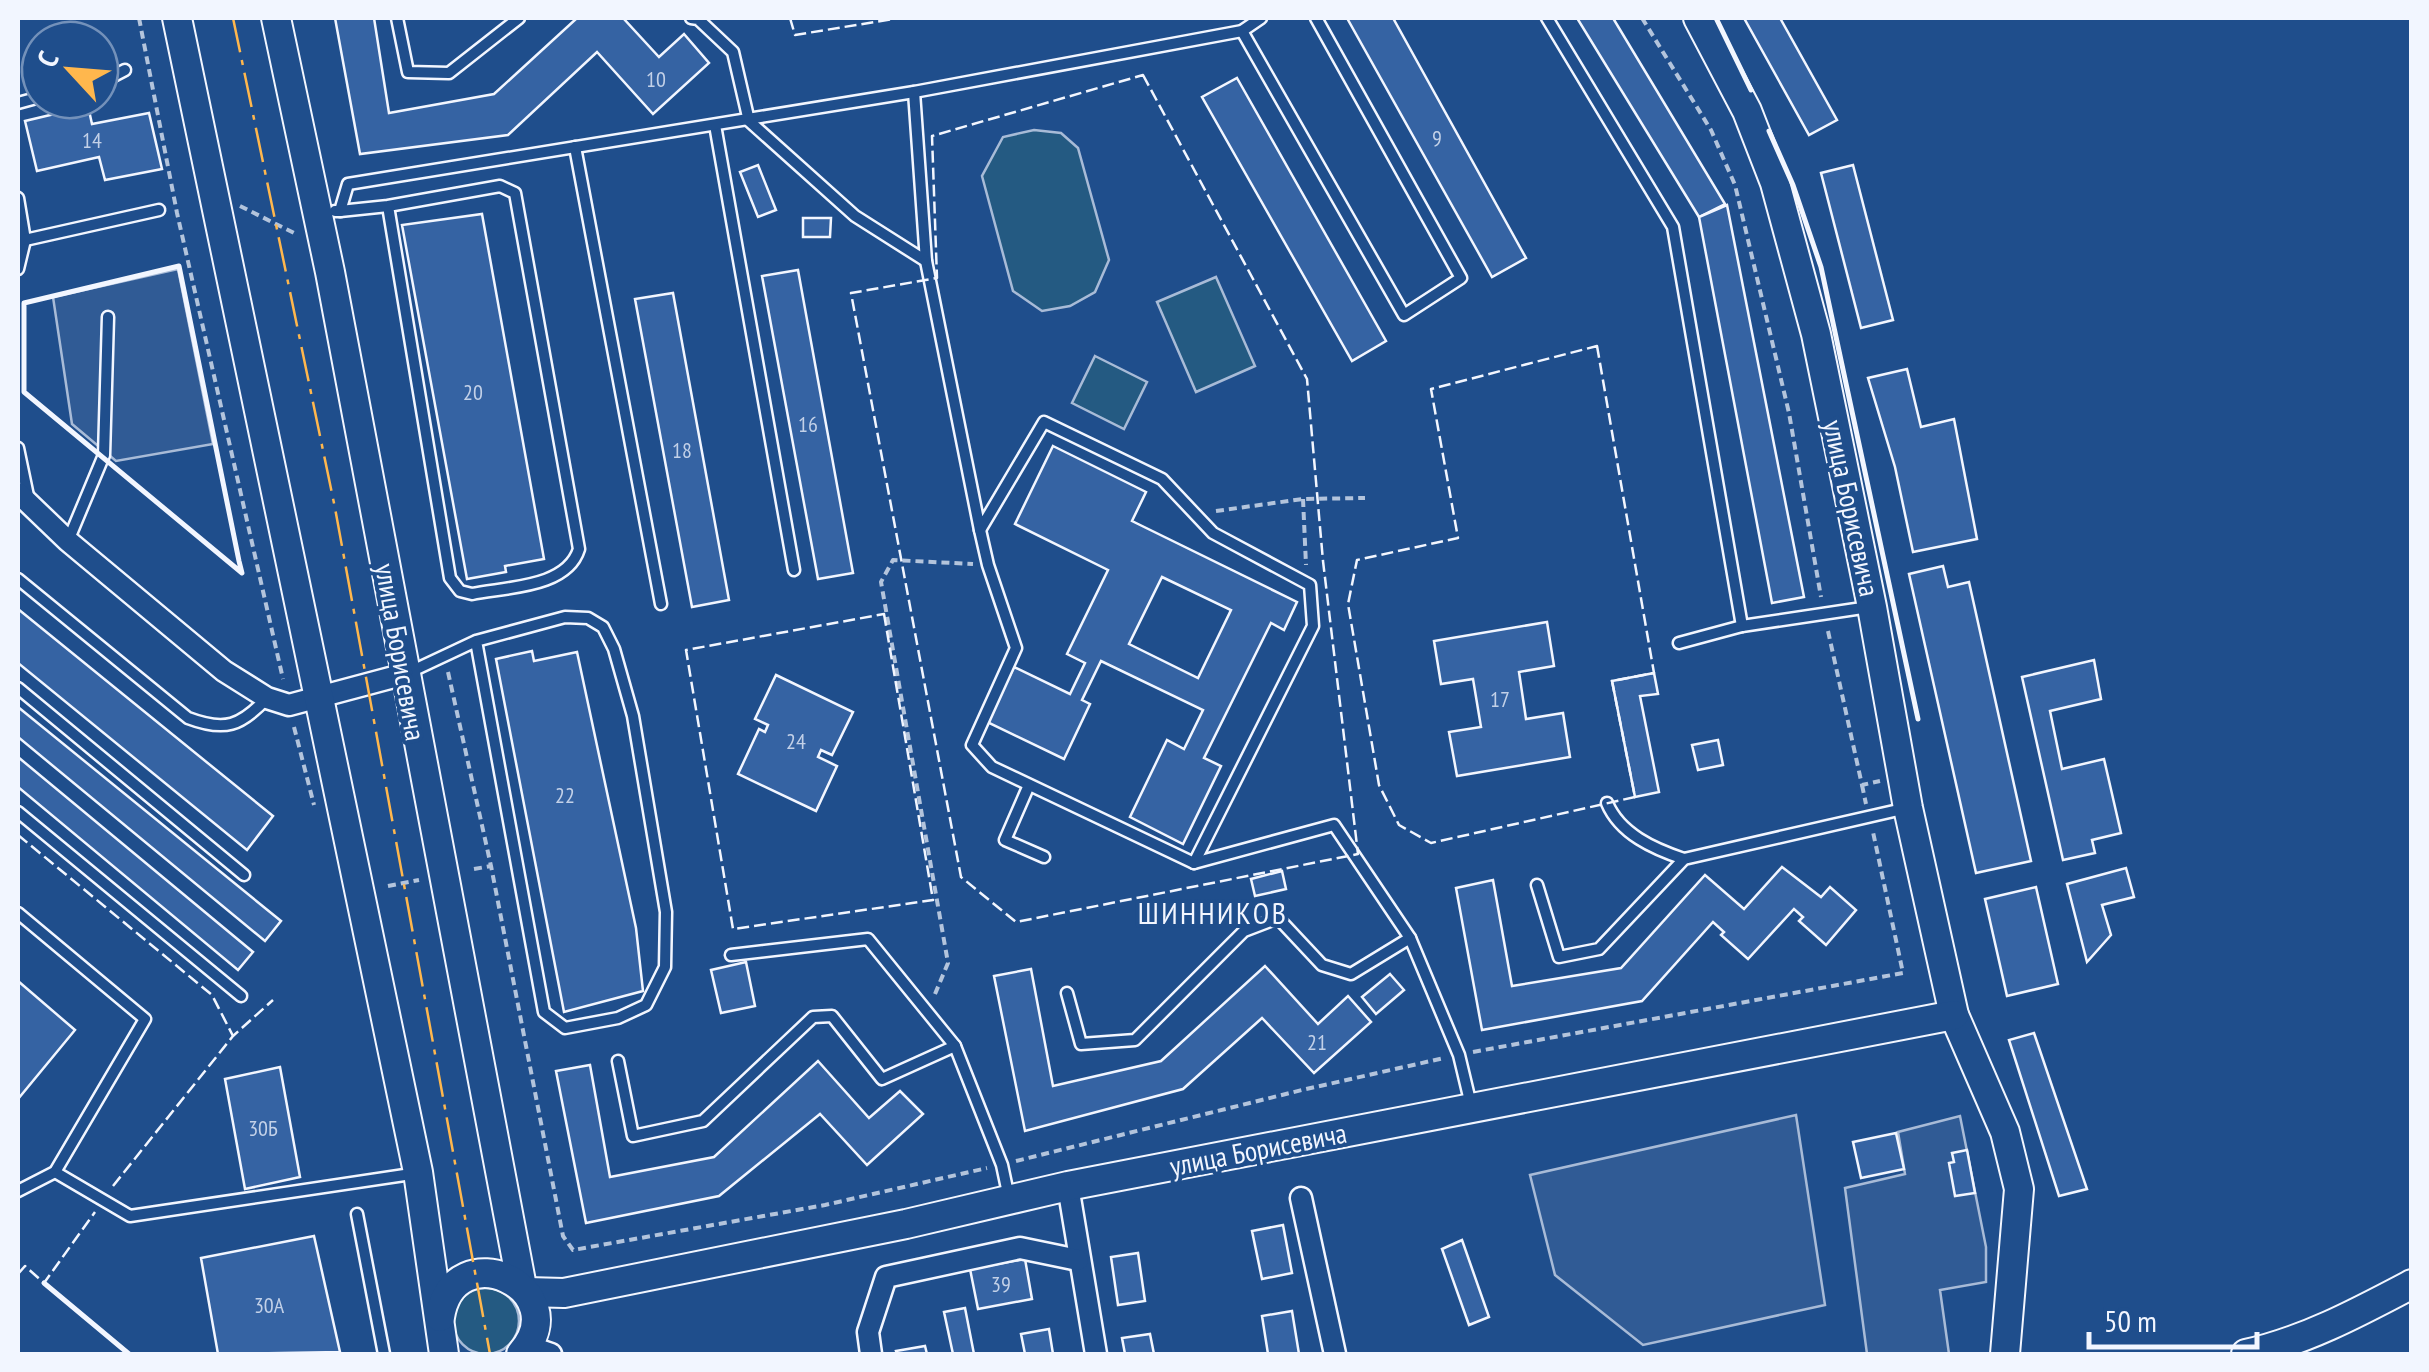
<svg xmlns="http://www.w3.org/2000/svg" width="2429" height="1372" font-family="'PT Sans Narrow',sans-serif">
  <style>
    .green { fill: #245a82; stroke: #a8bbd7; stroke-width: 2.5 }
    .parking { fill: #305b95; stroke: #a8bbd7; stroke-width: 2.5 }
    .building { fill: #3563a3; stroke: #f2f6ff; stroke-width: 2.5; fill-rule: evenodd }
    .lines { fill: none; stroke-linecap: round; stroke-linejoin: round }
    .lane-casing { stroke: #f2f6ff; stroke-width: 15 }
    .street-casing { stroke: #f2f6ff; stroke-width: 25 }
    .secondary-casing { stroke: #f2f6ff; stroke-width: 32 }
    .path { stroke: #b3c4dc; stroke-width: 4; stroke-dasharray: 8 5; stroke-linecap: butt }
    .lane { stroke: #1f4e8c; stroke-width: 10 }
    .street { stroke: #1f4e8c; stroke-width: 20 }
    .secondary { stroke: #1f4e8c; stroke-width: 28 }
    .fence { stroke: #f2f6ff; stroke-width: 2.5; stroke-dasharray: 12 5; stroke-linecap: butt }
    .wall { stroke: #f2f6ff; stroke-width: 5 }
    .power { stroke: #ffb74d; stroke-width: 2.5; stroke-dasharray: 35 8 5 8; stroke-linecap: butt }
    .labels { text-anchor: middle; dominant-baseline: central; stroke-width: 8; stroke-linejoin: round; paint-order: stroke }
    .number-label { font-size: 22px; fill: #c3d1e8 }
    .street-label { font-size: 28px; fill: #f2f6ff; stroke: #1f4e8c }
    .neighbourhood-label { font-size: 30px; letter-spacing: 2.5px; fill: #f2f6ff; stroke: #1f4e8c }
  </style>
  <rect width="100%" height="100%" fill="#1f4e8c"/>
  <g class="green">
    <polygon points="1034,130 1061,133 1078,148 1109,260 1095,292 1070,306 1042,311 1013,291 982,176 1003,137"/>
    <polygon points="1216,277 1255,366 1196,392 1157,302"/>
    <polygon points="1095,356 1147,382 1124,429 1072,403"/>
    <circle cx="486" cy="1321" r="33"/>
  </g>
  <g class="parking">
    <polygon points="178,269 213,444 116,461 72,424 53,297"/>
    <polygon points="1796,1115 1825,1305 1643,1345 1555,1275 1530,1175"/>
    <polygon points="1960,1116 1986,1247 1986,1282 1940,1290 1949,1354 1867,1354 1845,1188 1905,1174 1898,1132"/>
  </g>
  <g class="building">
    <polygon points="335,18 374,18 389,113 494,94 577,18 623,18 659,57 684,34 709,63 653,114 597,52 508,135 360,154"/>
    <polygon points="1347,18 1393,18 1526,258 1492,277"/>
    <polygon points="1577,18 1613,18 1725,204 1699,217"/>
    <polygon points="1744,18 1780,18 1837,120 1809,135"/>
    <polygon points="1237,78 1386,341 1352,361 1202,97"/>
    <polygon points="88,106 92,124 149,113 162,169 105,180 99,157 37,171 25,121"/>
    <polygon points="758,165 776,210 758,217 740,172"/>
    <polygon points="1853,165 1893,320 1861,328 1821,173"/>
    <polygon points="1727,205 1804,597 1772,603 1699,217"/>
    <polygon points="482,214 544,559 505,566 506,572 467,579 402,225"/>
    <polygon points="803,218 831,218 830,237 803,237"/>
    <polygon points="798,270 853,573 818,579 762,276"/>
    <polygon points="673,293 729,600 692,607 635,299"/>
    <polygon points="1907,369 1921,427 1954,419 1977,539 1913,552 1895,467 1868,378"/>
    <path d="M1053,446L1146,492L1132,521L1297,602L1284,630L1271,623L1204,758L1221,766L1183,844L1130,817L1167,740L1184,749L1203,710L1101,661L1082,700L1090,704L1064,759L987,722L1014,667L1070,694L1085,663L1067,654L1108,570L1015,524ZM1162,577L1231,610L1198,678L1129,644Z"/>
    <polygon points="1943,566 1948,587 1969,582 2031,861 1976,873 1909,574"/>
    <polygon points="18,609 273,816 247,850 18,663"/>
    <polygon points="1547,622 1554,666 1519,672 1526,719 1563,713 1570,757 1457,776 1449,732 1481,727 1473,679 1441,684 1434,641"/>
    <polygon points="532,651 534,661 577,652 636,928 643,991 564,1012 496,659"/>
    <polygon points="2094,660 2101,699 2050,711 2062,769 2104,759 2121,833 2092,840 2095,853 2063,860 2022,677"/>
    <polygon points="1654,673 1658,694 1640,696 1659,792 1635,797 1612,681"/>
    <polygon points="776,675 853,712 832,755 821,750 818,757 837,766 816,811 738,774 759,729 765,732 768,725 755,719"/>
    <polygon points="18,707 281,921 265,941 18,737"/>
    <polygon points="1718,740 1723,765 1698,770 1692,745"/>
    <polygon points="18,757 253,952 238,970 18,787"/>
    <polygon points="1782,867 1821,897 1830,887 1856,910 1826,945 1799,921 1803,917 1794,909 1748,959 1721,935 1724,932 1713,922 1642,1001 1482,1030 1456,888 1493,880 1512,986 1621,968 1705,875 1744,909"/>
    <polygon points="2126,868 2134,897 2102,905 2111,935 2087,962 2067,884"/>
    <polygon points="1282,871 1286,889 1255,896 1251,879"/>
    <polygon points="2036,887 2058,984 2007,996 1985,899"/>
    <polygon points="746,962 755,1006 721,1013 711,970"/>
    <polygon points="1265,966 1318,1024 1348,996 1371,1022 1314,1073 1262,1018 1183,1089 1025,1131 994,976 1031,969 1053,1086 1161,1061"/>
    <polygon points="1390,974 1404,990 1376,1014 1362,997"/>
    <polygon points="18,981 75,1030 18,1099"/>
    <polygon points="2034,1033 2087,1189 2059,1196 2009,1040"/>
    <polygon points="818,1061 869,1118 900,1091 923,1114 867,1165 820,1114 719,1196 586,1223 556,1071 590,1065 610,1177 714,1157"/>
    <polygon points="280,1067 300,1177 245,1189 225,1079"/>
    <polygon points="1896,1133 1904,1169 1861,1178 1853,1142"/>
    <polygon points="1967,1150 1975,1193 1955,1196 1949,1163 1954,1162 1952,1153"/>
    <polygon points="1283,1225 1292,1273 1262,1279 1252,1231"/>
    <polygon points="314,1236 340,1352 218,1354 201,1258"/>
    <polygon points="1462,1240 1489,1317 1469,1325 1442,1249"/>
    <polygon points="1138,1253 1145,1301 1118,1305 1111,1257"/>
    <polygon points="1025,1259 1032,1299 978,1309 970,1269"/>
    <polygon points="965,1308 974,1354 953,1354 944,1312"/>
    <polygon points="1292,1311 1299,1354 1268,1354 1262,1316"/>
    <polygon points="1049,1329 1053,1354 1025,1354 1021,1334"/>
    <polygon points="1150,1334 1154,1354 1125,1354 1122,1338"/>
    <polygon points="925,1346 927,1354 897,1354 896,1351"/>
  </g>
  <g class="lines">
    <g class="lane-casing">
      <g id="lane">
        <polyline points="397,18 408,72 449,73 519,18"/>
        <polyline points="691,18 698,19 733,52 749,121 855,216 926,261 914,92"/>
        <polyline points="1547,18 1673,227 1742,626"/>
        <polyline points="1242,31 1404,315 1461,278 1316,18"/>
        <polyline points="100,83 125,70"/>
        <polyline points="18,103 40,97"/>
        <polyline points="715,125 794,570"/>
        <polyline points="575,147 661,604"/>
        <polyline points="18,198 25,240 18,269"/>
        <polyline points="335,211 340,211 348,184 914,92 1242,31 1261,18"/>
        <path d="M340,211L388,206L450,578L460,591L472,594C506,587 567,588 579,549L515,193L500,186L388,206"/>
        <polyline points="25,240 159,210"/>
        <polyline points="926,261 980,530 1044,422 1162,479 1213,533 1310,585 1313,626 1194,863"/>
        <polyline points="18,448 28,496"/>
        <polyline points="980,530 988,565 1016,648 972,745 992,767 1194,863 1334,825 1410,938"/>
        <polyline points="68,541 104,455 108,317"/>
        <path d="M18,579L188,718C225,732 241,726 267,698"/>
        <polyline points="1679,643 1742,626 1869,607"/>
        <polyline points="410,672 476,641 565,617 588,618 603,627 614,649 633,716 666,912 665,967 646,1005 618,1018 565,1028 544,1012 476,641"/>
        <polyline points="18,688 244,875"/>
        <polyline points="1029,785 1005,840 1044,857"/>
        <path d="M1607,803C1620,834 1654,849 1684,859"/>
        <polyline points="18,812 241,996"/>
        <polyline points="1537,885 1559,957 1599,949 1684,859 1907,808"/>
        <polyline points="18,913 145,1019 55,1172 18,1191"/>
        <polyline points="731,955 868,939 955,1046"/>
        <polyline points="1067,993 1081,1044 1135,1040 1244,931 1278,918 1322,965 1351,974 1410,938 1459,1055 1471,1105"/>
        <polyline points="618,1061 633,1136 703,1121 813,1017 832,1016 882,1079 955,1046 1002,1165 1009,1198"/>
        <polyline points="55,1172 130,1216 418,1173"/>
        <polyline points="357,1214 384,1354"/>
      </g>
    </g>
    <g class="street-casing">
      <g id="street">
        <polyline points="18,493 68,541 224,671 267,698 289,705 405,674"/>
        <polyline points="1068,1186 1096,1354"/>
        <polyline points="1301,1198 1335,1354"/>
        <polyline points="528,1346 551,1354"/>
        <polyline points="871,1354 868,1332 886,1277 1020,1248 1078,1260"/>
      </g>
    </g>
    <g class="secondary-casing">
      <g id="secondary">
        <polyline points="177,18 418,1172 444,1354"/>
        <polyline points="276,18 330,272 522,1287"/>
        <polyline points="1698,18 1747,111 1775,183 1816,334 1872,607 1908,808 1954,1015 2005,1132 2019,1189 2005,1354"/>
        <polyline points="527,1292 564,1293 906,1224 1068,1186 1954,1015"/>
        <path d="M440,1317C454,1230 578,1289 521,1354"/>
        <path d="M2246,1354C2305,1341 2359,1312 2412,1284"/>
      </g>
    </g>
    <g class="path">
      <polyline points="139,18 177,213 283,679"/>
      <polyline points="1642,18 1711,130 1735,185 1789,413 1821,597"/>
      <polyline points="240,206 294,233"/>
      <polyline points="1303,499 1306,565"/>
      <polyline points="1216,511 1303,499 1365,498"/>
      <polyline points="1828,631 1862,785 1880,781"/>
      <polyline points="448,672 491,866 563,1236 573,1250 825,1205 987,1168"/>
      <polyline points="294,727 314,805"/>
      <polyline points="1862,785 1866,804"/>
      <polyline points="474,869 491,866"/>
      <polyline points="388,886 419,880"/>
      <polyline points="935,994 948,963 881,582 893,560 973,564"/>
      <polyline points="1473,1052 1903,973 1873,832"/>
      <polyline points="1016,1161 1302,1090 1444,1058"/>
    </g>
    <use href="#lane" class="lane"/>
    <use href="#street" class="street"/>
    <use href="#secondary" class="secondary"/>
    <g class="fence">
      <polyline points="790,18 795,35 899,18"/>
      <polygon points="1143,75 1307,379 1323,561 1358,854 1016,922 961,877 851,293 937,278 932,136"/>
      <polygon points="1597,346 1654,673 1612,681 1635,797 1431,843 1399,825 1379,785 1348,604 1357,560 1458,538 1431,389"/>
      <polygon points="884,614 933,900 733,929 686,650"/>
      <polyline points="18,835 212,995 233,1036"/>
      <polyline points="113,1186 233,1036 273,1000"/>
      <polyline points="18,1274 25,1266 44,1283 95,1212"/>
    </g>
    <g class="wall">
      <polyline points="1716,18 1751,90"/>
      <polyline points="1769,131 1793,185 1821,267 1918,719"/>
      <polygon points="179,266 239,561 242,573 24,392 24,303"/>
      <polyline points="44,1283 129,1354"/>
    </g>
    <polyline class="power" points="233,18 335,508 490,1354"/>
  </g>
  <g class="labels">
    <g class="number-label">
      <text x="656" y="79">10</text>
      <text x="1437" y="138">9</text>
      <text x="92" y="140">14</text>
      <text x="473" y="392">20</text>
      <text x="808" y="424">16</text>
      <text x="682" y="450">18</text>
      <text x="1500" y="699">17</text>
      <text x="796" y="741">24</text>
      <text x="565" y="795">22</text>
      <text x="1317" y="1042">21</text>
      <text x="263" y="1128">30Б</text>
      <text x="1001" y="1284">39</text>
      <text x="269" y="1305">30А</text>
    </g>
    <g class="street-label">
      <text transform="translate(1852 508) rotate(78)">улица Борисевича</text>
      <text transform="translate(401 652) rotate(80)">улица Борисевича</text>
      <text transform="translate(1258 1149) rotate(-11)">улица Борисевича</text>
    </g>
    <g class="neighbourhood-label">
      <text x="1213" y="912">ШИННИКОВ</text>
    </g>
  </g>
  <rect width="2429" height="1372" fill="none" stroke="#f2f6ff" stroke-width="40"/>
  <g transform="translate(70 70) rotate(296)"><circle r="48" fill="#1f4e8c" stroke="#7391ba" stroke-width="2.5"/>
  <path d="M0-8L18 38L0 25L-18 38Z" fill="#ffb74d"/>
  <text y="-15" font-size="28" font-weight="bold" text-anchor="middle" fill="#f2f6ff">С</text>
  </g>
  <path d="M2089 1332v15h168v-15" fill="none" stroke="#f2f6ff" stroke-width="5"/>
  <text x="2104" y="1332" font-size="30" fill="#f2f6ff" stroke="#1f4e8c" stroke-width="8" paint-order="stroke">50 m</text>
</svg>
